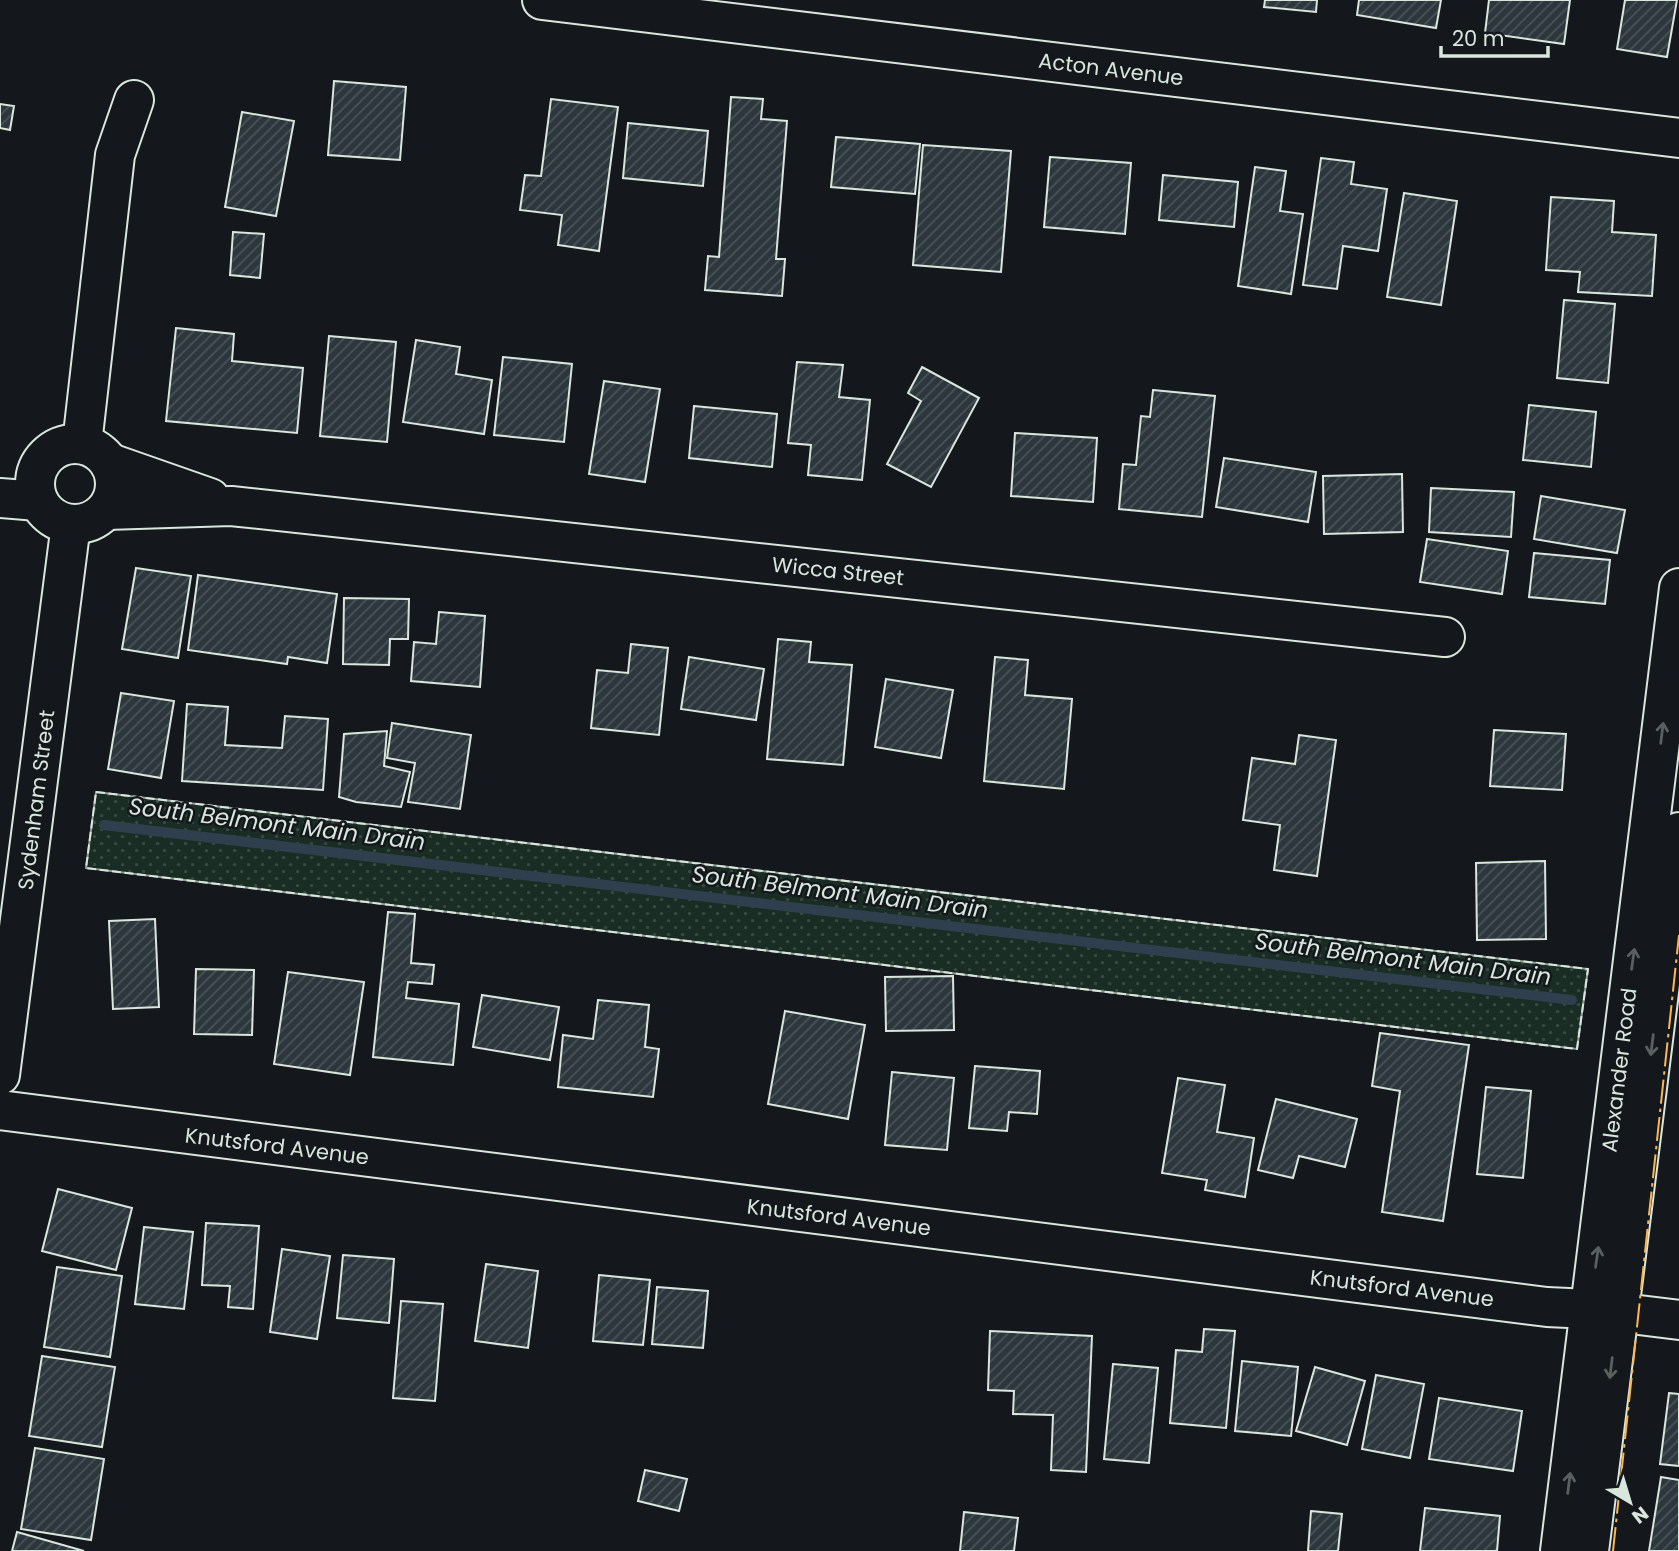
<svg xmlns="http://www.w3.org/2000/svg" width="1679" height="1551" font-family="Poppins,sans-serif">
  <style>
    .grass { fill: url(#grass-dots); stroke: #939e99; stroke-width: 2 }
    .lines { fill: none; stroke-linecap: round; stroke-linejoin: round }
    .stream { stroke: #2f3f4d; stroke-width: 10 }
    .building { fill: url(#building-hatch); stroke: #d8e6dc; stroke-width: 2 }
    .minor-casing { stroke: #d8e6dc; stroke-width: 42 }
    .major-casing { stroke: #d8e6dc; stroke-width: 42 }
    .minor { stroke: #14181c; stroke-width: 38 }
    .major { stroke: #14181c; stroke-width: 38 }
    .fence { stroke: #d8e6dc; stroke-width: 2; stroke-dasharray: 9 3.5; stroke-linecap: butt }
    .power { stroke: #ffb74d; stroke-width: 2; stroke-dasharray: 24 5 3.5 5; stroke-linecap: butt }
    .oneway { stroke: #59605f }
    .labels { text-anchor: middle; dominant-baseline: central; stroke-width: 5; stroke-linejoin: round; paint-order: stroke }
    .street-label { font-size: 21px; fill: #d8e6dc; stroke: #14181c }
    .water-label { font-size: 23px; font-style: italic; fill: #d8e6dc; stroke: #14181c }
  </style>
  <defs>
    <pattern id="grass-dots" width="8" height="8" patternUnits="userSpaceOnUse" patternTransform="scale(1.75)"><rect width="8" height="8" fill="#1a2d24"/><path d="M2 2h.1M6 6h.1" fill="none" stroke="#3b4b43" stroke-width="1.8" stroke-linecap="round"/></pattern>
    <pattern id="building-hatch" width="6" height="6" patternUnits="userSpaceOnUse" patternTransform="scale(1.75)"><rect width="6" height="6" fill="#2c363c"/><path d="M-1 1l2-2M0 6l6-6M5 7l2-2" fill="none" stroke="#4a5358"/></pattern>
  </defs>
  <rect width="100%" height="100%" fill="#14181c"/>
  <polygon class="grass" points="96,792 1588,969 1577,1049 86,868"/>
  <g class="lines">
    <polyline class="stream" points="104,825 1572,1000"/>
  </g>
  <g class="building">
    <polygon points="1265,0 1317,0 1316,12 1264,7"/>
    <polygon points="1359,0 1441,0 1436,28 1357,15"/>
    <polygon points="1489,0 1570,0 1564,44 1485,33"/>
    <polygon points="1625,0 1677,0 1667,57 1617,49"/>
    <polygon points="334,81 406,87 400,160 328,155"/>
    <polygon points="731,97 763,99 761,119 787,121 776,259 785,259 782,296 705,290 708,256 719,257"/>
    <polygon points="551,99 618,107 599,251 558,245 562,215 520,210 525,175 541,176"/>
    <polygon points="0,104 14,106 10,130 0,128"/>
    <polygon points="242,112 294,121 276,216 225,207"/>
    <polygon points="628,123 708,131 703,186 623,178"/>
    <polygon points="836,137 920,144 915,194 831,187"/>
    <polygon points="923,145 1011,151 1001,272 913,265"/>
    <polygon points="1050,157 1131,163 1125,234 1044,227"/>
    <polygon points="1321,158 1354,162 1351,184 1387,189 1378,251 1343,246 1337,289 1303,285"/>
    <polygon points="1255,167 1286,171 1280,211 1303,214 1291,294 1238,286"/>
    <polygon points="1163,175 1238,182 1234,227 1159,220"/>
    <polygon points="1404,193 1457,201 1441,305 1387,297"/>
    <polygon points="1551,197 1614,201 1612,232 1656,235 1652,296 1578,292 1580,272 1546,270"/>
    <polygon points="233,232 264,234 260,278 230,275"/>
    <polygon points="1564,300 1615,304 1608,383 1557,378"/>
    <polygon points="176,328 234,334 232,361 303,368 297,433 166,421"/>
    <polygon points="329,336 396,342 387,442 320,436"/>
    <polygon points="416,340 460,347 456,374 492,380 484,434 403,422"/>
    <polygon points="503,357 572,364 564,442 494,435"/>
    <polygon points="797,362 843,365 839,397 870,400 862,480 808,475 811,445 788,443"/>
    <polygon points="922,367 979,398 931,487 887,464 921,401 908,393"/>
    <polygon points="604,381 660,389 645,482 589,474"/>
    <polygon points="1153,390 1215,396 1202,517 1119,509 1123,464 1136,465 1141,416 1150,417"/>
    <polygon points="1529,405 1596,412 1591,467 1523,460"/>
    <polygon points="694,406 777,414 772,467 689,458"/>
    <polygon points="1015,433 1097,438 1093,502 1011,496"/>
    <polygon points="1224,458 1316,472 1308,522 1216,507"/>
    <polygon points="1402,474 1403,532 1324,534 1323,476"/>
    <polygon points="1431,488 1514,492 1511,537 1429,532"/>
    <polygon points="1541,496 1625,510 1617,553 1534,539"/>
    <polygon points="1427,539 1508,551 1502,594 1420,582"/>
    <polygon points="1534,553 1610,560 1605,604 1529,597"/>
    <polygon points="136,568 191,576 178,658 122,649"/>
    <polygon points="198,575 337,594 327,663 288,657 287,664 188,650"/>
    <polygon points="344,598 409,599 408,639 390,639 389,665 343,664"/>
    <polygon points="439,612 485,616 480,687 411,681 414,642 436,644"/>
    <polygon points="778,639 811,642 809,662 852,665 843,765 767,759"/>
    <polygon points="631,644 668,648 659,735 591,728 597,670 628,673"/>
    <polygon points="689,657 764,669 756,720 681,709"/>
    <polygon points="995,657 1028,660 1025,695 1072,699 1064,789 984,781"/>
    <polygon points="886,679 953,690 941,758 875,747"/>
    <polygon points="121,693 174,701 161,778 108,769"/>
    <polygon points="187,704 228,707 225,745 282,748 285,716 328,719 323,790 182,781"/>
    <polygon points="392,723 471,735 460,809 408,802 415,763 387,758"/>
    <polygon points="1494,730 1566,734 1562,790 1490,786"/>
    <polygon points="387,731 384,766 410,772 401,807 356,802 339,797 344,734"/>
    <polygon points="1299,735 1336,740 1317,876 1274,870 1280,825 1243,820 1252,758 1295,764"/>
    <polygon points="1545,861 1546,939 1477,940 1476,863"/>
    <polygon points="388,912 415,914 411,963 434,965 432,984 408,982 406,998 459,1004 453,1065 373,1057"/>
    <polygon points="155,919 159,1007 113,1009 109,921"/>
    <polygon points="196,969 254,970 252,1035 194,1034"/>
    <polygon points="288,972 364,982 350,1075 274,1064"/>
    <polygon points="953,976 954,1030 886,1031 885,977"/>
    <polygon points="482,995 559,1007 550,1060 473,1047"/>
    <polygon points="598,1000 649,1005 645,1047 659,1049 653,1097 558,1087 563,1035 593,1039"/>
    <polygon points="785,1011 865,1025 848,1119 768,1104"/>
    <polygon points="1380,1033 1469,1045 1443,1221 1382,1212 1400,1091 1372,1086"/>
    <polygon points="975,1066 1040,1071 1037,1114 1009,1112 1007,1131 969,1128"/>
    <polygon points="892,1072 954,1078 947,1150 885,1145"/>
    <polygon points="1178,1078 1225,1085 1217,1132 1254,1138 1245,1197 1205,1190 1207,1180 1162,1173"/>
    <polygon points="1486,1087 1531,1091 1523,1178 1477,1174"/>
    <polygon points="1276,1099 1357,1119 1345,1167 1299,1156 1293,1178 1258,1170"/>
    <polygon points="58,1189 132,1208 116,1270 42,1251"/>
    <polygon points="206,1223 259,1226 253,1309 228,1307 230,1286 202,1285"/>
    <polygon points="144,1227 193,1232 184,1309 135,1304"/>
    <polygon points="282,1249 330,1256 317,1339 270,1332"/>
    <polygon points="343,1255 394,1259 389,1323 337,1318"/>
    <polygon points="486,1264 538,1271 528,1348 475,1341"/>
    <polygon points="57,1267 122,1276 110,1357 44,1347"/>
    <polygon points="599,1275 650,1280 643,1345 593,1341"/>
    <polygon points="657,1287 708,1291 703,1348 652,1344"/>
    <polygon points="401,1301 443,1304 435,1401 393,1398"/>
    <polygon points="1204,1329 1235,1331 1226,1428 1170,1423 1176,1350 1202,1352"/>
    <polygon points="990,1331 1092,1336 1086,1472 1051,1470 1053,1415 1013,1414 1014,1391 988,1390"/>
    <polygon points="42,1356 115,1367 102,1447 29,1436"/>
    <polygon points="1242,1361 1298,1367 1291,1436 1235,1431"/>
    <polygon points="1113,1364 1158,1368 1149,1463 1104,1459"/>
    <polygon points="1315,1367 1365,1381 1347,1445 1296,1431"/>
    <polygon points="1376,1375 1424,1384 1410,1458 1362,1449"/>
    <polygon points="1669,1393 1679,1394 1679,1466 1660,1464"/>
    <polygon points="1439,1398 1522,1411 1513,1471 1429,1459"/>
    <polygon points="35,1448 104,1459 91,1540 21,1529"/>
    <polygon points="645,1470 687,1479 679,1511 638,1501"/>
    <polygon points="1661,1477 1679,1480 1679,1551 1649,1551"/>
    <polygon points="1425,1508 1500,1516 1497,1551 1420,1551"/>
    <polygon points="1311,1511 1342,1514 1338,1551 1308,1551"/>
    <polygon points="964,1512 1018,1518 1014,1551 960,1551"/>
    <polygon points="17,1532 84,1551 12,1551"/>
  </g>
  <g class="lines">
    <g class="minor-casing">
      <g id="minor">
        <polyline points="542,0 1679,138"/>
        <circle cx="75" cy="484" r="40"/>
        <polyline points="82,444 115,155 134,100"/>
        <polyline points="110,463 210,498"/>
        <polyline points="0,498 38,501"/>
        <polyline points="106,510 231,506 1445,637"/>
        <polyline points="0,1075 71,524"/>
        <polyline points="0,1110 1547,1307 1590,1309 1679,1320"/>
      </g>
    </g>
    <g class="major-casing">
      <g id="major">
        <polyline points="1560,1551 1679,588"/>
        <polyline points="1589,1551 1679,832"/>
      </g>
    </g>
    <use href="#minor" class="minor"/>
    <use href="#major" class="major"/>
    <polygon class="fence" points="96,792 1588,969 1577,1049 86,868"/>
    <polyline class="power" points="1613,1551 1679,935"/>
  </g>
  <defs><path id="oneway-shaft" d="M-6 0H5M1.5-3L5.5 0L1.5 3" fill="none" stroke-width="1.6" stroke-linecap="round" stroke-linejoin="round" transform="scale(1.75)"/></defs>
  <g class="oneway">
    <use href="#oneway-shaft" transform="translate(1662 733) rotate(-83)"/>
    <use href="#oneway-shaft" transform="translate(1633 959) rotate(-82)"/>
    <use href="#oneway-shaft" transform="translate(1652 1045) rotate(97)"/>
    <use href="#oneway-shaft" transform="translate(1597 1257) rotate(-82)"/>
    <use href="#oneway-shaft" transform="translate(1611 1368) rotate(97)"/>
    <use href="#oneway-shaft" transform="translate(1569 1483) rotate(-83)"/>
  </g>
  <g class="labels">
    <g class="street-label">
      <text transform="translate(1111 69) rotate(7)">Acton Avenue</text>
      <text transform="translate(838 571) rotate(6)">Wicca Street</text>
      <text transform="translate(36 800) rotate(-83)">Sydenham Street</text>
      <text transform="translate(1619 1070) rotate(-83)">Alexander Road</text>
      <text transform="translate(277 1146) rotate(7)">Knutsford Avenue</text>
      <text transform="translate(839 1217) rotate(7)">Knutsford Avenue</text>
      <text transform="translate(1402 1288) rotate(7)">Knutsford Avenue</text>
    </g>
    <g class="water-label">
      <text transform="translate(277 824) rotate(7)">South Belmont Main Drain</text>
      <text transform="translate(840 892) rotate(7)">South Belmont Main Drain</text>
      <text transform="translate(1403 959) rotate(7)">South Belmont Main Drain</text>
    </g>
  </g>
  <g transform="translate(1630 1502) rotate(142)" stroke="#14181c" stroke-width="5" paint-order="stroke">
  <path d="M0-5L12 26L0 18L-12 26Z" fill="#d8e6dc"/>
  <text y="-10" font-size="19" font-weight="bold" text-anchor="middle" fill="#d8e6dc">N</text>
  </g>
  <path d="M1441 46v10h107v-10" fill="none" stroke="#d8e6dc" stroke-width="3.5"/>
  <text x="1452" y="46" font-size="21" fill="#d8e6dc" stroke="#14181c" stroke-width="5" paint-order="stroke">20 m</text>
</svg>
